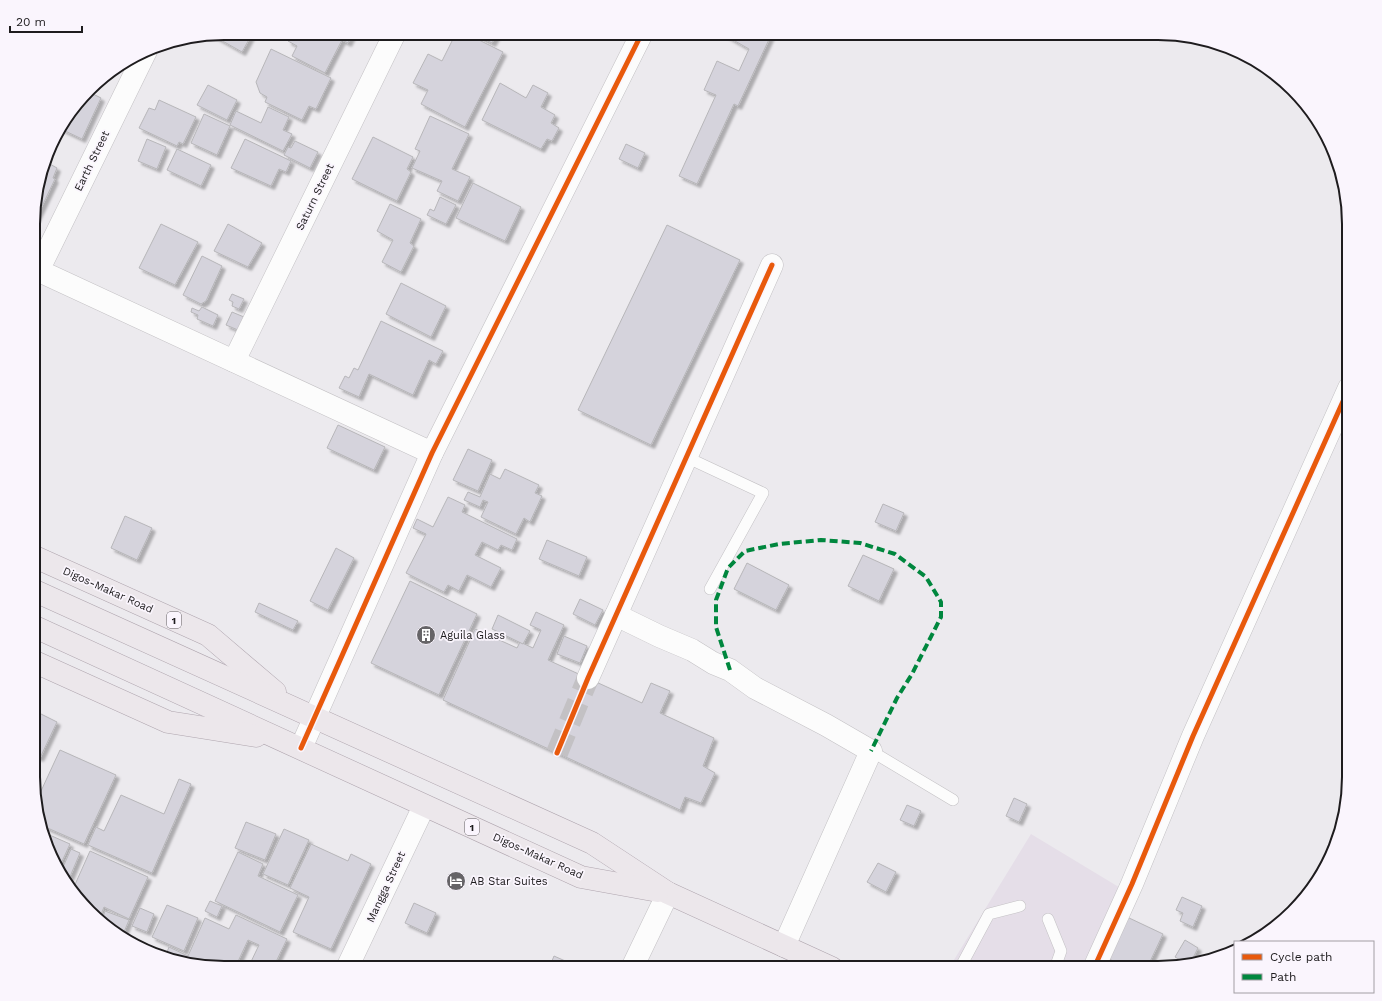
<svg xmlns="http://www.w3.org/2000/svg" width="1382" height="1001" font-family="'Work Sans',sans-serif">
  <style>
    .built { fill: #e5dee8 }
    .building { fill: #d5d3dc; stroke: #b7b6b9; filter: url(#shadow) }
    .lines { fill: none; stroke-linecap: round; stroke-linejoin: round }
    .minor-tunnel { stroke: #c3c1c4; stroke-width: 22; stroke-dasharray: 22 11; stroke-linecap: butt }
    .service-casing { stroke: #c3c1c4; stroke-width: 12 }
    .minor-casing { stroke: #c3c1c4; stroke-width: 23 }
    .primary-casing { stroke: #afa5ae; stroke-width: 23 }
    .service { stroke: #fcfcfc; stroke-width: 11 }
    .minor { stroke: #fcfcfc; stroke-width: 22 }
    .primary { stroke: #ece7eb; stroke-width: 22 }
    .quiet { stroke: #00873e; stroke-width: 4; stroke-dasharray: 8 4; stroke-linecap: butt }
    .cycleway-casing { stroke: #faf5fd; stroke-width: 8 }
    .cycleway { stroke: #e8590c; stroke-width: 5 }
    .labels { text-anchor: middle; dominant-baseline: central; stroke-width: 3.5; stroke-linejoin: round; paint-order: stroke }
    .shield { fill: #faf5fd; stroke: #605d61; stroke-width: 1 }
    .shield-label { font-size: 10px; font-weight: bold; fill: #1e1c1e }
    .street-label { font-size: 11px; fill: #1e1c1e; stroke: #faf5fd }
    .poi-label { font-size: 11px; fill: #1e1c1e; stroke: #faf5fd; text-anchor: start }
    .rim { fill: none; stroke: #1e1c1e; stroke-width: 2 }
  </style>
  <defs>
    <filter id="shadow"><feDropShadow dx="3.5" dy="3.5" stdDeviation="1" flood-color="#0004"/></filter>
  </defs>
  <rect width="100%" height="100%" fill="#eceaee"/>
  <polygon class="built" points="1031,834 1127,892 1089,968 949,968"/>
  <g class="building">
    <polygon points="224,33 250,33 252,34 242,52 212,35"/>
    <polygon points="292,33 353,33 348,43 342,40 325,73 292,56 297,46 288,41"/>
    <polygon points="456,33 465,33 503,52 465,127 421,104 428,90 413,83 428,54 442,61"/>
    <polygon points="472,33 498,33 492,43"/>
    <polygon points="721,33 772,33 738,106 734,104 697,184 679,176 716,95 704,90 717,61 739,71 749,49"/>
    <polygon points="271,49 331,78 316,109 309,106 302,120 265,102 267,97 260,93 256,82"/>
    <polygon points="500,83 526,98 533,85 548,93 541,107 555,115 551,123 559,128 552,141 547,139 541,149 482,120"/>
    <polygon points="208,85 237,100 227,120 197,105"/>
    <polygon points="89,92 101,98 82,139 61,129"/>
    <polygon points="159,100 196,117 183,144 179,142 177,146 139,128 149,108 155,110"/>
    <polygon points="268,107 289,117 283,130 292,134 283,151 230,125 236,111 261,123"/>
    <polygon points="204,114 230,126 217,155 191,143"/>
    <polygon points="430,116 469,134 452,169 470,177 458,201 437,191 442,181 412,168 420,151 415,149"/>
    <polygon points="373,137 413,157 407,169 411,172 397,201 352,179"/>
    <polygon points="147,139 166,147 157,169 138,161"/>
    <polygon points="245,139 291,161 286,172 279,169 271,186 231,168"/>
    <polygon points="295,141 318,152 310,168 284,155 288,147 291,148"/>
    <polygon points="626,144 645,153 638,168 619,159"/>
    <polygon points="177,149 211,165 201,186 167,170"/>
    <polygon points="46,162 57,168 53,178 55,179 35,221 35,199"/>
    <polygon points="473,183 521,207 505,241 456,218"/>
    <polygon points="440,197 456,205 446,224 427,215 430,209 434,211"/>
    <polygon points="390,204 421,219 410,243 414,246 401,272 382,262 393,240 377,231"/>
    <polygon points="161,224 198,242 175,285 139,268"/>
    <polygon points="228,224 262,243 248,267 214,251"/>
    <polygon points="667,225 740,260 651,445 578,410"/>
    <polygon points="202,256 222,266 206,301 201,304 183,295"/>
    <polygon points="401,283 446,306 431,337 386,314"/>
    <polygon points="232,294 244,299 239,309 232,306 233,302 229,300"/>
    <polygon points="202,307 218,315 213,326 197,319 198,315 191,312 192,308 199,311"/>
    <polygon points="232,312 244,317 238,330 226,325"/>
    <polygon points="381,321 443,351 436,364 429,360 413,395 369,374 359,397 339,388 345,376 349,378 354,368 358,370"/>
    <polygon points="338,425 385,447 374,470 327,448"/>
    <polygon points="468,449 492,460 478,491 453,480"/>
    <polygon points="505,469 539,485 535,493 542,496 530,522 524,518 516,534 481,517 488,502 483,500 480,507 464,500 468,492 480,497 490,474 500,479"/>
    <polygon points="448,497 465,505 462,512 517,539 512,550 501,545 498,550 482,542 475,555 501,568 491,587 467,575 459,591 448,585 444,592 406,573 426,534 413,528 417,519 433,527"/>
    <polygon points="883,504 904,513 896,531 875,522"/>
    <polygon points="125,516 152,528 137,560 111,548"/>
    <polygon points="547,540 587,557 579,576 539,559"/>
    <polygon points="336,548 354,558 328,610 310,601"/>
    <polygon points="863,555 894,569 879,601 848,586"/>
    <polygon points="747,563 789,585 776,610 734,589"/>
    <polygon points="410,581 477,614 439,695 371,663"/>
    <polygon points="580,599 603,610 595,625 573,614"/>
    <polygon points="259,603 298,621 293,630 255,612"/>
    <polygon points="536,612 564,625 548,660 642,703 651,683 670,691 660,713 714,738 703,766 715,773 701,803 685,797 680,810 443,700 475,629 517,648 520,642 533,648 541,630 530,625"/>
    <polygon points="498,615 530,631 523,644 492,629"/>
    <polygon points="564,636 587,646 580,663 557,654"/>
    <polygon points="35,711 57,722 40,758 35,756"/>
    <polygon points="60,750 116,775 84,844 43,826 35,804"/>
    <polygon points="179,779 191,784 152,873 88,845 96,827 104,831 121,795 164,814"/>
    <polygon points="1014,798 1027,804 1019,822 1006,816"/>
    <polygon points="907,805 921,811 914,826 900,820"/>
    <polygon points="246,822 276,834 265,860 235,848"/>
    <polygon points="284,829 309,840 288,885 263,874"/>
    <polygon points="45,833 70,844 58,870"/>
    <polygon points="311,844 348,861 351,854 371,864 331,949 293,932 309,897 290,888"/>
    <polygon points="71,849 80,853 69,879 60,874"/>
    <polygon points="90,851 148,877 129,919 104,907 100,917 96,915 73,889"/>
    <polygon points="238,852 263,864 258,876 298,895 280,932 215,901"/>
    <polygon points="878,863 896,872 886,892 867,882"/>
    <polygon points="1182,897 1202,906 1193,927 1180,921 1183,913 1176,910"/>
    <polygon points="210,901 222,906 217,917 205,911"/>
    <polygon points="414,903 436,913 427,933 405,923"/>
    <polygon points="167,905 198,918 184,951 152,937"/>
    <polygon points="140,908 154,914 147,932 132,926"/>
    <polygon points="105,911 129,920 122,937 108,928 100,919 102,920"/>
    <polygon points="236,915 287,939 273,968 248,968 259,945 248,940 235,968 212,968 165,957 169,947 188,956 205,918 229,929"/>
    <polygon points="1127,917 1163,934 1147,968 1128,968 1107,958"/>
    <polygon points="1185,940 1198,948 1192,960 1184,962 1175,957"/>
    <polygon points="554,956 581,968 549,968"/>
    <polygon points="280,962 294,968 278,968"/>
  </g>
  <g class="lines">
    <polyline class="minor-tunnel" points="557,753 588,678"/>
    <g class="service-casing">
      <g id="service">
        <polyline points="686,457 763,493 710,589"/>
        <polyline points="871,751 953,800"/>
        <polyline points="1048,919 1061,951 1055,968"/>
        <polyline points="960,968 989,914 1020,906"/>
      </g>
    </g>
    <g class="minor-casing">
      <g id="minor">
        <polyline points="35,269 432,453"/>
        <polyline points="38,271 146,51"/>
        <polyline points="234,361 395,33"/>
        <polyline points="616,615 659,636 692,650 713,663 730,670 755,688 826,725 871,751 784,946"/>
        <polyline points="588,678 772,265"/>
        <polyline points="301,748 432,453 642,33"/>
        <polyline points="347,968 424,806"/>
        <polyline points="632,968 668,893"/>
        <polyline points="1094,968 1132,884 1193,736 1349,388"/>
      </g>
    </g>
    <g class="primary-casing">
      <g id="primary">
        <polyline points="35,557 208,635 275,692"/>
        <polyline points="35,591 592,843 668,893 832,968"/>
        <polyline points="35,627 581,877 658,891"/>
        <polyline points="35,662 168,722 256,736"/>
      </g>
    </g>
    <use href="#service" class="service"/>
    <use href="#minor" class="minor"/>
    <use href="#primary" class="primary"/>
    <polyline class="quiet" points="730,670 716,627 716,600 728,568 745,551 779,544 821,540 860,543 895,554 926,577 941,602 941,617 912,674 897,698 871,751"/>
    <g class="cycleway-casing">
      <g id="cycleway">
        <polyline points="301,748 432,453 642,33"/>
        <polyline points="557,753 588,678 772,265"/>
        <polyline points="1094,968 1132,884 1193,736 1349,388"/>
      </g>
    </g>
    <use href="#cycleway" class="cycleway"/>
  </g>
  <defs>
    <g id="building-disc" transform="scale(1)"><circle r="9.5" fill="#666467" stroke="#faf5fd"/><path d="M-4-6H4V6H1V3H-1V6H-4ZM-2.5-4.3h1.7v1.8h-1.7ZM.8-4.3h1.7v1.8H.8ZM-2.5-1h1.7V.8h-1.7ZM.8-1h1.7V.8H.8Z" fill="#fff"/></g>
    <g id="hotel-disc" transform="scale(1)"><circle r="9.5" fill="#666467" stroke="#faf5fd"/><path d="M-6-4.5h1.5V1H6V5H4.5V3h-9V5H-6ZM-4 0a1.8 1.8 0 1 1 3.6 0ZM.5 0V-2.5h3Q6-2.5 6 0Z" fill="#fff"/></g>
  </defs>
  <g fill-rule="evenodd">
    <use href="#building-disc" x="426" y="635"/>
    <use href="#hotel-disc" x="456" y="881"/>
  </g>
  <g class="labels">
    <g class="shield">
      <rect x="167" y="612" width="14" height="16" rx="3"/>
      <rect x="465" y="819" width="14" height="16" rx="3"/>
    </g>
    <g class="shield-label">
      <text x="174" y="620">1</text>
      <text x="472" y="827">1</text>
    </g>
    <g class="street-label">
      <text transform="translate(92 161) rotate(-64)">Earth Street</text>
      <text transform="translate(315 197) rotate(-64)">Saturn Street</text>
      <text transform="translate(108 590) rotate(24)">Digos-Makar Road</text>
      <text transform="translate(538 856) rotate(24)">Digos-Makar Road</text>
      <text transform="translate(386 887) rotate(-65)">Mangga Street</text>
    </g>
    <g class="poi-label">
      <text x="440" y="635">Aguila Glass</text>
      <text x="470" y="881">AB Star Suites</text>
    </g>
  </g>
  <path d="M0 0H1382V1001H0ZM224 40H1158A184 184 0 0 1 1342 224V777A184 184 0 0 1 1158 961H224A184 184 0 0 1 40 777V224A184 184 0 0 1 224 40Z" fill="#faf5fd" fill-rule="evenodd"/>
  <path class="rim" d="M224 40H1158A184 184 0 0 1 1342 224V777A184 184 0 0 1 1158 961H224A184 184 0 0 1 40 777V224A184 184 0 0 1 224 40Z"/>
  <rect x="1234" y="941" width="140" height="52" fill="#faf5fd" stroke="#a29ea4"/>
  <rect x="1242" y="954" width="20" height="6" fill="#e8590c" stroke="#a29ea4"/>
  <text x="1270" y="961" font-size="12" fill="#1e1c1e">Cycle path</text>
  <rect x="1242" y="974" width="20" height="6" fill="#00873e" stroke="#a29ea4"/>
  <text x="1270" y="981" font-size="12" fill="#1e1c1e">Path</text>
  <path d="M10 26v6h72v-6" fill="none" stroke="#1e1c1e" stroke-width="2"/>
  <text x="16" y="26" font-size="12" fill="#1e1c1e" stroke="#faf5fd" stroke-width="3" paint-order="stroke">20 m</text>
</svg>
